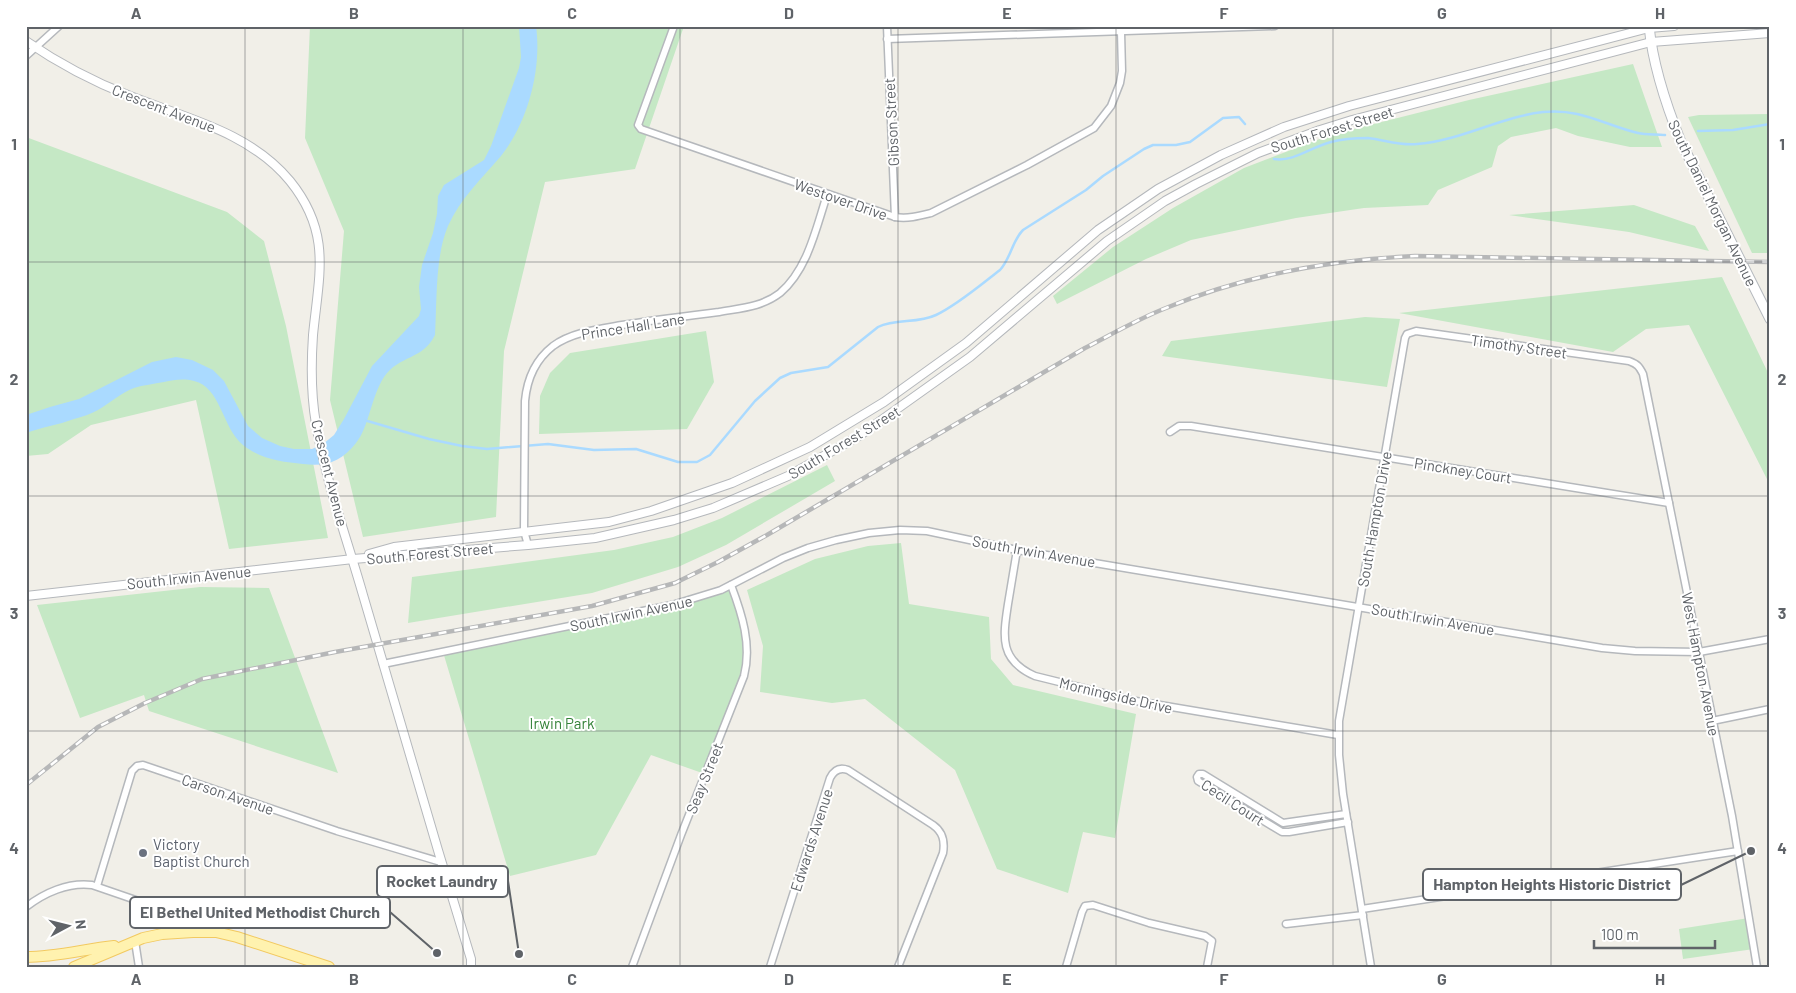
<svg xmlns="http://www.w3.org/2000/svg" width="1796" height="993" font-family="Barlow,sans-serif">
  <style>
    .green { fill: #c5e8c5 }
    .water { fill: #aadaff }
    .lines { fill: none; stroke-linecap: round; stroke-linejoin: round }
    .stream { stroke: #aadaff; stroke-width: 2.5 }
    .minor-casing { stroke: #b5b8bc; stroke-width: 9 }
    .tertiary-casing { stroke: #b5b8bc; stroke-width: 10 }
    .secondary-casing { stroke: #b6babf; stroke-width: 11 }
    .primary-casing { stroke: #f2c960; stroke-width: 12 }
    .minor { stroke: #fff; stroke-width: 6 }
    .tertiary { stroke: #fff; stroke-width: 8 }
    .secondary { stroke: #fff; stroke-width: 9 }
    .primary { stroke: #fff2af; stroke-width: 10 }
    .rail-casing { stroke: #b6b7b8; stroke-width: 4.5 }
    .rail { stroke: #fff; stroke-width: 2.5; stroke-dasharray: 8; stroke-linecap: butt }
    .grid { fill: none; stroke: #5f6368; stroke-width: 1; stroke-opacity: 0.55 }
    .worship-dot { fill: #6b7280; stroke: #fff; stroke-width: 2 }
    .labels { text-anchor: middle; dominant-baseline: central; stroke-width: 4; stroke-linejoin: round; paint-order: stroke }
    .street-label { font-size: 15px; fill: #5f6368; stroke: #fff }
    .park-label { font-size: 15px; fill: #348238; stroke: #fff }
    .worship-label { font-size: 15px; fill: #5b616d; stroke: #fff; text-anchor: start }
    .leader { fill: none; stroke: #5f6368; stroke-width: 2 }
    .callout-dot { fill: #5f6368; stroke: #fff; stroke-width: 2 }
    .callout { fill: #fff; stroke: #5f6368; stroke-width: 2 }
    .callout-label { font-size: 16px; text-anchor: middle; font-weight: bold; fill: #5f6368 }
    .neatline { fill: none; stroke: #5f6368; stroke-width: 2 }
    .grid-label { font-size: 16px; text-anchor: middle; font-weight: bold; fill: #5f6368 }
  </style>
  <rect width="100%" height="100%" fill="#f1efe8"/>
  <g class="green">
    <polygon points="310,26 684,26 635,169 545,182 504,351 496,517 363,537 330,400 344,231 305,138"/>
    <polygon points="1633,64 1662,147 1630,147 1578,136 1556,128 1511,137 1498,146 1492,167 1438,190 1428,205 1364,208 1296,218 1191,240 1146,259 1057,304 1053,296 1113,247 1173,208 1244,168 1330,135 1469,100"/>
    <polygon points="1770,114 1770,253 1752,253 1688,117 1699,115"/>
    <polygon points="26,137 227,212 264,241 286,326 328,538 229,549 196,400 91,425 48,454 26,456"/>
    <polygon points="1634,205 1695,226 1709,251 1629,232 1509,215"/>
    <polygon points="1722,277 1770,377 1770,485 1689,325 1646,329 1613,352 1399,313"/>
    <polygon points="1365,317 1400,319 1387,387 1162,356 1171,341"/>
    <polygon points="706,331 714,382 687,429 539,434 540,396 550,373 570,353"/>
    <polygon points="827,465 835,481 726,545 678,567 592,593 408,623 412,577 614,550 673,537 722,518"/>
    <polygon points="901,543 909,604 989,617 991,659 1013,685 1136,714 1115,838 1083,832 1068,893 997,869 955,770 865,699 832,703 760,692 763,646 747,590 815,559 868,546"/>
    <polygon points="731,585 737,602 747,661 705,774 651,755 596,855 510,876 443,652 639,613"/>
    <polygon points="200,587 269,588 338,773 149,711 144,695 80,718 37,605"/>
    <polygon points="1749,918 1754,949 1683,959 1679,929"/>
  </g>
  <path class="water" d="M519,26H536C542,69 528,122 501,156C482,178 460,199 448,226C435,256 437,302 435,335C423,360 399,355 384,377C371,397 369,427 356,443C341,462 326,467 303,464C282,462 260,459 243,445C222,428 221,387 194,381C183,378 174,380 164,382C154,384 143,385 134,388C121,393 110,403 98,410C91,414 82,417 74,419C58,425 42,427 26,433V415L50,407L79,399L152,362L176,357L192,360L213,370L224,381L248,426L262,438L280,446L294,449H312L323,444L334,435L344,419L372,366L419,316L421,309L419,287L422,265L433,233L437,214L438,196L444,185L484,160L491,146L519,68L521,57Z"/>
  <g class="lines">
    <g class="stream">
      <polyline points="1698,131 1733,130 1770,124"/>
      <path d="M1274,159C1294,162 1311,147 1331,142C1342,139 1357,138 1368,138C1385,140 1400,146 1417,144C1460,141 1500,117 1543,112C1581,108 1604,125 1638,133C1646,135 1656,134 1665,135"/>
      <path d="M364,420L429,439L462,446L487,449L548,444L594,450L636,449L678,462H697L710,455L755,401L780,378L791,373L828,367L878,327C896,318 917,324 936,315C956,306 982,284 1000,270C1011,258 1012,241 1023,230L1086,190L1103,176L1144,149L1153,145H1176L1190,142L1223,118L1239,117L1245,124"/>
    </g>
    <g class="minor-casing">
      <g id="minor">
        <path d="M674,26L638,125L641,129L895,217C908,219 919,216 931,213L1027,165L1094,128L1111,106L1120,83L1122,71L1121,32"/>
        <polyline points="887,26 895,217"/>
        <polyline points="887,39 1275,26"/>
        <polyline points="26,56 59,26"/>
        <polyline points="1170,432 1179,426 1191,426 1669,503"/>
        <path d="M528,545L524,531L525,401C527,379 535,360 553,346C572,332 599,329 622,325C654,320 687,316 719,312C741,308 762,307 780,293C808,269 816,228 827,195"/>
        <path d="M1017,550C1014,568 1011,586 1008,604C1003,637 999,660 1035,676L1136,701L1338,735"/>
        <polyline points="383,664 672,605 721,590 783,558 808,548 836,540 869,533 900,530 927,531 1017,550 1602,648 1635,651 1699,652 1770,639"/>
        <polyline points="1712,721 1770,709"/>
        <polyline points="1346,814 1283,823 1203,774 1199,774 1197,777 1198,781 1282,832 1289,832 1348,822"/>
        <polyline points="97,886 132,771 137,766 143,765 337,831 441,862"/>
        <path d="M26,907C44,893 68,882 92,885L188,918L193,932"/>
        <polyline points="1362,909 1738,851"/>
        <polyline points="1286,924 1363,915"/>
        <polyline points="135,941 139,967"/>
        <path d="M632,967L681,835L744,676C752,645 742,614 731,585"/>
        <path d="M770,967L830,778C834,770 840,767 848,770L933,825C943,832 945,841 943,853L898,967"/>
        <polyline points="1066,967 1082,912 1085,906 1093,905 1149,923 1205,936 1212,941 1207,967"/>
        <path d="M1371,967L1343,794L1339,755V721L1405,338L1407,334L1416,331L1629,361C1637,364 1639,366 1643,374L1732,816L1757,967"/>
      </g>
    </g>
    <g class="tertiary-casing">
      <g id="tertiary">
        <path d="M26,41C58,63 94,82 130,96C185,118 250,132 290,181C332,233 319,274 313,335C311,364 311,395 316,424C326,482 347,539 363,595C398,717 434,838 471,959V967"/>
        <polyline points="369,554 394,547 609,522 651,511 732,483 810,447 884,402 966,343 1098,230 1158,189 1221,155 1284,127 1349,106 1649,28 1674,26"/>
        <polyline points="26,596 353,559 528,545 595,538 674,520 713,508 788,476 859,436 970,357 1107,241 1165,201 1196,184 1258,153 1320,130 1352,120 1651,42 1770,33"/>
      </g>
    </g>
    <g class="secondary-casing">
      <path id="secondary" d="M1649,26C1653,66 1666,105 1681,142L1770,319"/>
    </g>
    <g class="primary-casing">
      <g id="primary">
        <path d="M26,957C56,957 85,949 114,946"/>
        <polyline points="74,967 143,938 162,934 193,932 216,932 237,937 329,967"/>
      </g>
    </g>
    <use href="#minor" class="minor"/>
    <use href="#tertiary" class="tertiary"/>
    <use href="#secondary" class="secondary"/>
    <use href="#primary" class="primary"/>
    <g class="rail-casing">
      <path id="rail" d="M26,785L98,727L145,703L202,679L335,652L592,606L675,583L718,562L767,535L1085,348C1112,334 1138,319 1166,308C1245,275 1330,260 1415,256L1770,262"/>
    </g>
    <use href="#rail" class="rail"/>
  </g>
  <path class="grid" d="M245,26V967M463,26V967M680,26V967M898,26V967M1116,26V967M1333,26V967M1551,26V967M26,262H1770M26,496H1770M26,731H1770"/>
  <circle class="worship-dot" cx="143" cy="853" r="5"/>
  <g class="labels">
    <g class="street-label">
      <text transform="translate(164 108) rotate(21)">Crescent Avenue</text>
      <text transform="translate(891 122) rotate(-93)">Gibson Street</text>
      <text transform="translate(1332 129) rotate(-17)">South Forest Street</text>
      <text transform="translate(841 199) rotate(19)">Westover Drive</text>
      <text transform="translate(1713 203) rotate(64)">South Daniel Morgan Avenue</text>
      <text transform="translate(633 326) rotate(-9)">Prince Hall Lane</text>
      <text transform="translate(1519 346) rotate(8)">Timothy Street</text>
      <text transform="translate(844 442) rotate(-31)">South Forest Street</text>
      <text transform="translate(1463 470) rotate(9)">Pinckney Court</text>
      <text transform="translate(330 473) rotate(76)">Crescent Avenue</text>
      <text transform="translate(1374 519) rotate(-80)">South Hampton Drive</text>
      <text transform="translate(1034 551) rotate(10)">South Irwin Avenue</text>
      <text transform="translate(430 553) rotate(-5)">South Forest Street</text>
      <text transform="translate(189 577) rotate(-6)">South Irwin Avenue</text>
      <text transform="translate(631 613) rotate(-12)">South Irwin Avenue</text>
      <text transform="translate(1433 619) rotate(10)">South Irwin Avenue</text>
      <text transform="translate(1701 664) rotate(79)">West Hampton Avenue</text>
      <text transform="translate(1116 695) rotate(13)">Morningside Drive</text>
      <text transform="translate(704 778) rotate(-68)">Seay Street</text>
      <text transform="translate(228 794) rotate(19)">Carson Avenue</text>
      <text transform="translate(1233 802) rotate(33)">Cecil Court</text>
      <text transform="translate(811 840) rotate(-72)">Edwards Avenue</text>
    </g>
    <g class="park-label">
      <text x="562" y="723">Irwin Park</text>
    </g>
    <g class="worship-label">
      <text x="153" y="844">Victory<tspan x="153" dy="17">Baptist Church</tspan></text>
    </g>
  </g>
  <path class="leader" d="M519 954L508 881M1751 851L1681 885M437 953L390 912"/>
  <g class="callout-dot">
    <circle cx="519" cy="954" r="5"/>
    <circle cx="1751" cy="851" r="5"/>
    <circle cx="437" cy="953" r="5"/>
  </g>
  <g class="callout">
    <rect x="377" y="866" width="131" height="31" rx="5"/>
    <rect x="1423" y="869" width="258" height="31" rx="5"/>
    <rect x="130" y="897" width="260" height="31" rx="5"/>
  </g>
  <g class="callout-label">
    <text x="442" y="887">Rocket Laundry</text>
    <text x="1552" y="890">Hampton Heights Historic District</text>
    <text x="260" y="918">El Bethel United Methodist Church</text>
  </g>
  <rect width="1796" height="993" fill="none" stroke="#ffffff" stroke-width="55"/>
  <g transform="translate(68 926) rotate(83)" stroke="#ffffff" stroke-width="4" paint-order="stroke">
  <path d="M0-4L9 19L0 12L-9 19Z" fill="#5f6368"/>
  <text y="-8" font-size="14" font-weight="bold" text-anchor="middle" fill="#5f6368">N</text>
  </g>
  <path d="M1594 940v8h121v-8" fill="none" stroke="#5f6368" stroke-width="2.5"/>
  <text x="1601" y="940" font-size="15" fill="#5f6368" stroke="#ffffff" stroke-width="4" paint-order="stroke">100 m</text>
  <rect x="28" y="28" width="1740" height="938" class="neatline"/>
  <g class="grid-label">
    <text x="136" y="19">A</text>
    <text x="354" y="19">B</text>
    <text x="572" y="19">C</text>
    <text x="789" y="19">D</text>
    <text x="1007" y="19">E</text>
    <text x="1224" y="19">F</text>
    <text x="1442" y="19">G</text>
    <text x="1660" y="19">H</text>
    <text x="14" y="150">1</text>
    <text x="1782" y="150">1</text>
    <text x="14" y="385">2</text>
    <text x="1782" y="385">2</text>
    <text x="14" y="619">3</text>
    <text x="1782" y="619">3</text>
    <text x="14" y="854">4</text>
    <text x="1782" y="854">4</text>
    <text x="136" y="985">A</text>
    <text x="354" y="985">B</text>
    <text x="572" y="985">C</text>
    <text x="789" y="985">D</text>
    <text x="1007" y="985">E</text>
    <text x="1224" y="985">F</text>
    <text x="1442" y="985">G</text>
    <text x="1660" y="985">H</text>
  </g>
</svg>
